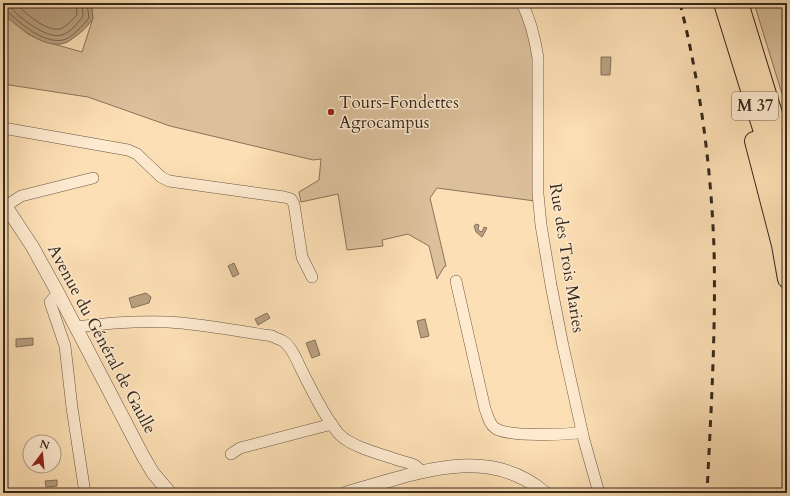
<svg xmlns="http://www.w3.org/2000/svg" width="790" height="496" font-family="Cardo,serif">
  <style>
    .green { fill: #dbc09b; stroke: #88745c }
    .water { fill: #b9a181; stroke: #847159 }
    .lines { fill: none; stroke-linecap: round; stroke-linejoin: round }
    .shore { stroke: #76654e; stroke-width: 1 }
    .minor-casing { stroke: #665642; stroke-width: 12 }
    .tertiary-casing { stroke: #665642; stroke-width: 14 }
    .trunk-casing { stroke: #34291c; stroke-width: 20 }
    .minor { stroke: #feeacf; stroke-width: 11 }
    .tertiary { stroke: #feeacf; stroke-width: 13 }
    .trunk { stroke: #fddfb5; stroke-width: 18 }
    .rail { stroke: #34291c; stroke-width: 3; stroke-dasharray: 7 7; stroke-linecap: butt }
    .poi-dot { fill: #8f2418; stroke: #feeacf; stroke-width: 1.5 }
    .labels { text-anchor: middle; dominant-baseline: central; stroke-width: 3; stroke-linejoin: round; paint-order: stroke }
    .shield { fill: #feeacf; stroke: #716352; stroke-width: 1 }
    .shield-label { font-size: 16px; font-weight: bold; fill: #34291c }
    .poi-label { font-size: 17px; fill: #34291c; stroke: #feeacf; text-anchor: start }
    .street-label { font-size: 17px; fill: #34291c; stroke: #feeacf }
  </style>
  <rect width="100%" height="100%" fill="#fddfb5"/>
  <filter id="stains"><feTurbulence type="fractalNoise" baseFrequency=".005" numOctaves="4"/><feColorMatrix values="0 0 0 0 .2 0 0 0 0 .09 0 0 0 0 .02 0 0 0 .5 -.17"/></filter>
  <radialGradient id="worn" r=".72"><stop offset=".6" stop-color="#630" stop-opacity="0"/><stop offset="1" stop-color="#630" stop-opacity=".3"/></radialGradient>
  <g class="green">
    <polygon points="91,3 522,3 532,28 535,201 437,188 430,198 446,266 444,267 437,279 429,246 408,234 382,240 383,246 347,250 338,194 301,202 299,192 319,180 321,159 313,160 170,126 88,97 3,84 3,13 28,34 43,41 82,52 93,18"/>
    <polygon points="754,3 787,3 787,100 786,96 783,97"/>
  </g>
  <g class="water">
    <path d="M3,3H91L93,18C89,25 82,32 76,36C73,38 69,42 65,43C45,50 16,26 3,13Z"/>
    <polygon points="601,57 611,57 610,75 601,75"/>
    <polygon points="476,224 479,225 478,229 479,231 482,232 484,227 487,228 482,237 476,232 474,226"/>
    <polygon points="234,263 239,274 233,277 228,266"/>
    <polygon points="146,293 151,297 149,303 132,308 129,298"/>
    <polygon points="267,313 270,318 258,325 255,319"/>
    <polygon points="425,319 429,336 421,338 417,321"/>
    <polygon points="33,338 33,345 16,347 16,339"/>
    <polygon points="315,340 320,355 312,358 306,343"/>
    <polygon points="57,480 57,486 46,487 45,481"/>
  </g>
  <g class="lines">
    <g class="shore">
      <path d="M15,3C24,12 46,32 60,29C66,27 73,19 77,15L76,3"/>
      <path d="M3,5C10,5 13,10 18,15C28,23 48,39 62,35C71,32 78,23 83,16L82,3"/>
      <path d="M3,10L7,11C20,23 43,44 63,40C72,38 83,25 89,18L87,3"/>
    </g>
    <g class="minor-casing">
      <g id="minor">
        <path d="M522,3C531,21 535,38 538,58V194L541,225L551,285L563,346L584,440L599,493"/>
        <polyline points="3,128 128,150 137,154 161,177 169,181 284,197 291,199 294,204 302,257 312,277"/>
        <polyline points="6,206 21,196 93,178"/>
        <path d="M456,281L485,409C488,416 489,424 495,428C506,437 568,435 582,432"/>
        <polyline points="58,293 50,302 65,346 72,408 85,493"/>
        <path d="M76,327C106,323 138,321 168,322C203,324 237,331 272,336C275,338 279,339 283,341C291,346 297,360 301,369C311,388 325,419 340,435C352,447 381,454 398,460C407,463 416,463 421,472"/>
        <polyline points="231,454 240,448 332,424"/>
      </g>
    </g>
    <g class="tertiary-casing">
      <g id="tertiary">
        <polyline points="3,202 32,246 58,293 143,456 153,473 170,493"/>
        <path d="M346,493C412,475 486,442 545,493"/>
      </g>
    </g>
    <g class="trunk-casing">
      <g id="trunk">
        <polyline points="723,3 787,209"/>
        <polyline points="739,3 787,159"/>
        <polyline points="754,141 781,245 787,279"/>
      </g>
    </g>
    <use href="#minor" class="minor"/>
    <use href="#tertiary" class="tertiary"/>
    <use href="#trunk" class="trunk"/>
    <path class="rail" d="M680,3C700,83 711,166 714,248C716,330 711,411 707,493"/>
  </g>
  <circle class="poi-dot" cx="331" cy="112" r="4"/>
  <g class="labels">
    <rect class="shield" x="732" y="92" width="46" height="28" rx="3"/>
    <g class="shield-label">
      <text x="755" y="106">M 37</text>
    </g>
    <g class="poi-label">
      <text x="339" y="102">Tours-Fondettes<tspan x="339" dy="20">Agrocampus</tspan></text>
    </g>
    <g class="street-label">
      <text transform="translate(567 258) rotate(81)">Rue des Trois Maries</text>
      <text transform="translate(102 339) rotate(62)">Avenue du Général de Gaulle</text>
    </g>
  </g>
  <rect width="790" height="496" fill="none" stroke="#fddfb5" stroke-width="16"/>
  <rect x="4" y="4" width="782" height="488" fill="none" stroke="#34291c" stroke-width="2"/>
  <rect x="8" y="8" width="774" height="480" fill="none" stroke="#34291c"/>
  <g transform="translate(42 454) rotate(16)"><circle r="19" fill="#feeacf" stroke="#ad9d87"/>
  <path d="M0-3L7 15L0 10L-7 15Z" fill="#8f2418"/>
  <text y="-6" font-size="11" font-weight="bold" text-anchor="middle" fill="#34291c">N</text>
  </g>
  <rect width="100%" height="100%" filter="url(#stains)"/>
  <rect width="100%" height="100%" fill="url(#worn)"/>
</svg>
